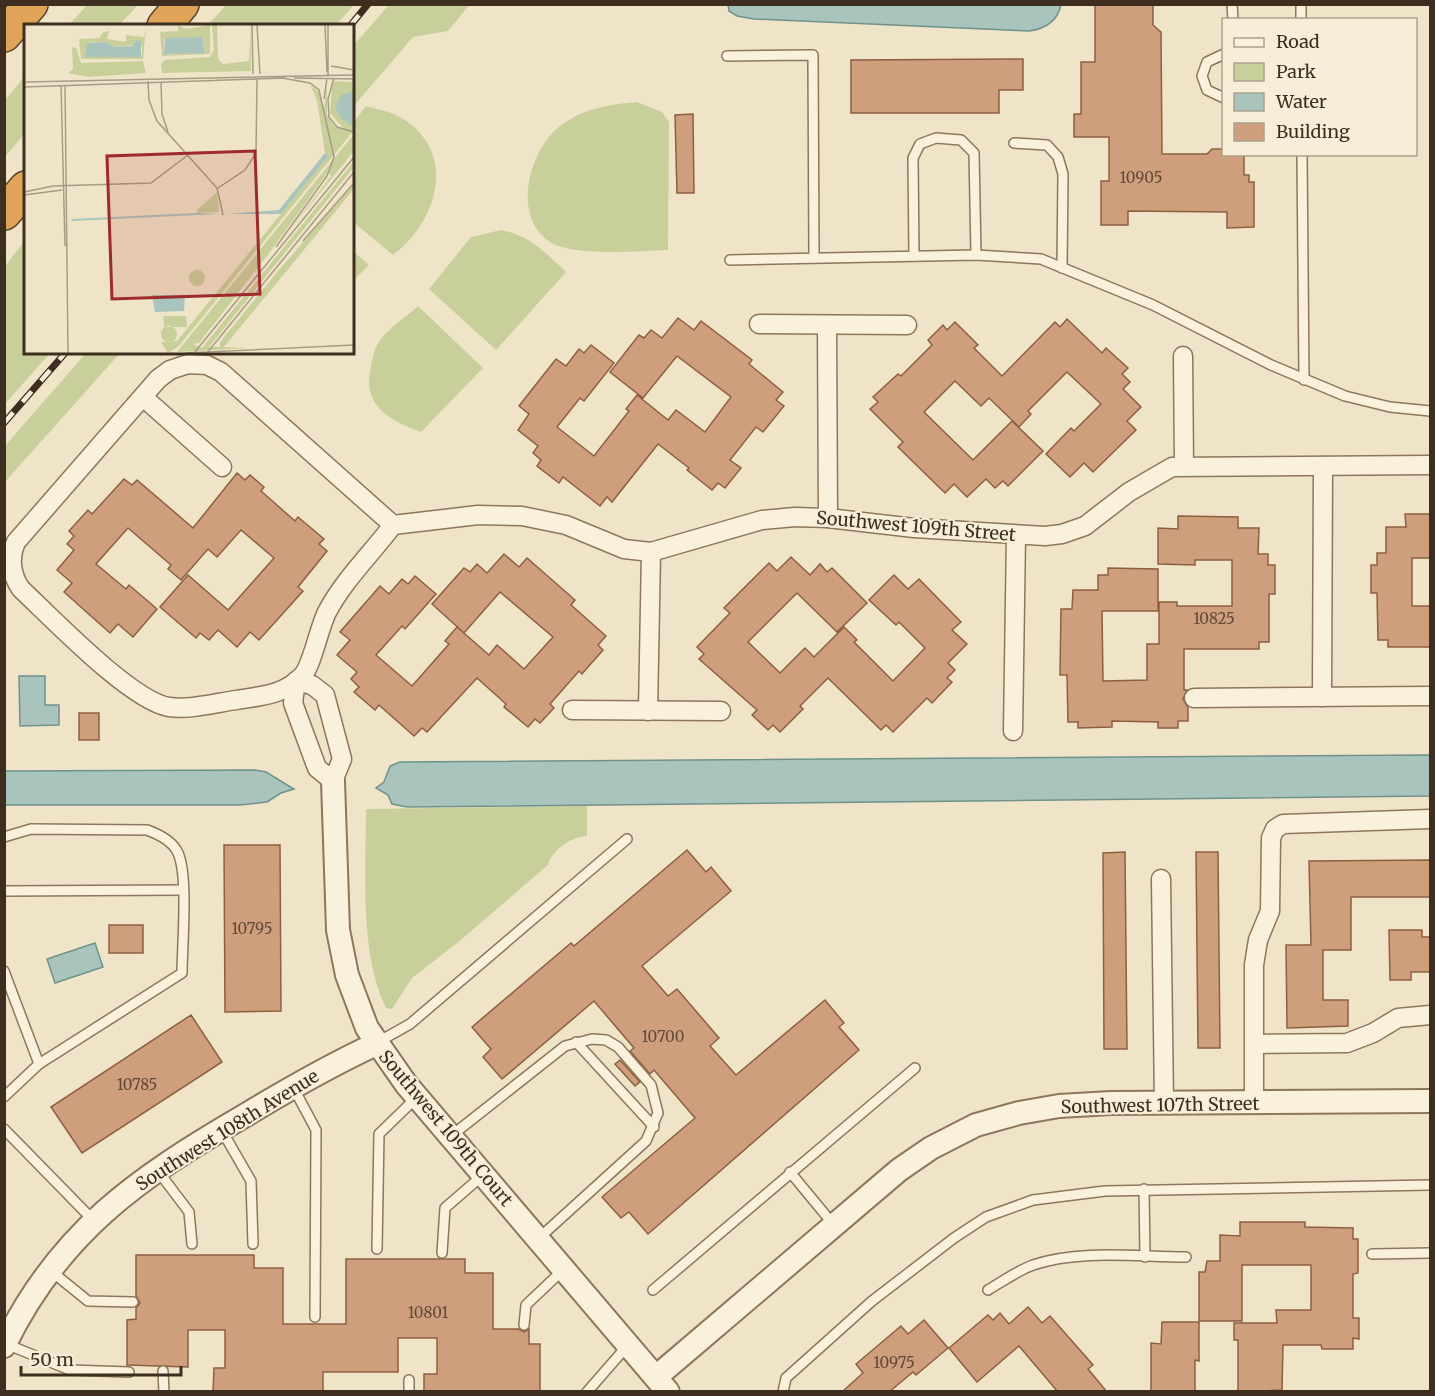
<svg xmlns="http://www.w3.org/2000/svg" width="1435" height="1396" font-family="Merriweather,serif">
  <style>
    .green { fill: #c9cf9b }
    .water { fill: #a9c4bc; stroke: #6f938a; stroke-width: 1.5 }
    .building { fill: #cf9f7d; stroke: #8d5f41; stroke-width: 1.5 }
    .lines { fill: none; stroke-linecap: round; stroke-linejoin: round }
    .service-casing { stroke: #8d765c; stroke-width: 12 }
    .minor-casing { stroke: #8d765c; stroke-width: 21 }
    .tertiary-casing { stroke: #8d765c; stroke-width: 26 }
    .motorway-casing { stroke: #5b4430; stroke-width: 36 }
    .service { stroke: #faf1dc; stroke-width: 9 }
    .minor { stroke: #faf1dc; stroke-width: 18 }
    .tertiary { stroke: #faf1dc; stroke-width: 22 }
    .motorway { stroke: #e0a458; stroke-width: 33 }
    .rail-casing { stroke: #3d2e20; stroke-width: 7 }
    .rail { stroke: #f7eed8; stroke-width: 4.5; stroke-dasharray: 14; stroke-linecap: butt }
    .labels { text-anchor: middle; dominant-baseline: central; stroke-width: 4.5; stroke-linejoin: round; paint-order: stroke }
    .number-label { font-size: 15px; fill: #624a37 }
    .street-label { font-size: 18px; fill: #3d2e20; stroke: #f7eed8 }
    .inset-road { fill: none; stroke: #a89b85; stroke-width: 1.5 }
    .view { fill: #9e2a2b; fill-opacity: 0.15; stroke: #9e2a2b; stroke-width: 3 }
    .inset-edge { fill: none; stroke: #3d2e20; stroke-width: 3 }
  </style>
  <rect width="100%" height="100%" fill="#f0e4c8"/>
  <g class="green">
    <polygon points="88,4 138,4 138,5 119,25 69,25"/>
    <polygon points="226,5 226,4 354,5 336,25 208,25"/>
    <polygon points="389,5 469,5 448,31 413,37 353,107 353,46"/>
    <polygon points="25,76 25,133 5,157 5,100"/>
    <path d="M637,102L662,112L669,122L668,250C638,251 575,257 550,242C511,217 529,150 560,126C582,109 610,104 637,102Z"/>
    <path d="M366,106C381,110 397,113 409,123C457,159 435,224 393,255L353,222V123Z"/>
    <path d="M501,230C529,235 546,253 566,272L496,350L429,289L471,237Z"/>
    <polygon points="25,241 26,352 50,353 5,404 5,266"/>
    <polygon points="353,251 369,265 353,281"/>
    <path d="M418,306L483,368L421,432C390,421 361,405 371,367C372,360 374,351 377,345C386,329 405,318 418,306Z"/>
    <polygon points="86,353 120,353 5,482 5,446"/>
    <path d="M587,806V836C572,836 552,850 548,865L456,944L412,978L392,1009L386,1008C359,953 366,869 366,809Z"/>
  </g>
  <g class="water">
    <path d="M728,5V4L1061,5C1057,22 1045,29 1029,31L754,19L737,16L729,11Z"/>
    <polygon points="19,676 45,676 45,705 59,705 59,725 20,726"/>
    <polygon points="1430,755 1430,796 407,807 392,804 388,795 376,788 384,782 390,766 400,762"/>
    <polygon points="255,770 266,772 294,789 281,793 267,802 240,805 5,805 5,771"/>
    <polygon points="95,943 103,967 55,983 47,959"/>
  </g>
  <g class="building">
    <polygon points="1095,4 1153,4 1153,25 1161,32 1162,154 1207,154 1212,149 1224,149 1224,154 1244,154 1244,175 1249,175 1249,182 1254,182 1254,227 1227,228 1227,212 1128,211 1128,225 1101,225 1101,181 1109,181 1109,137 1074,137 1074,114 1081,114 1081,62 1095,62"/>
    <polygon points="1023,59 1023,90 999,90 999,113 851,113 851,60"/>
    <polygon points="693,114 694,193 677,193 675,115"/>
    <polygon points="678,318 694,330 701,321 752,360 749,364 783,392 776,400 784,406 763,432 756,427 730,460 741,468 725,488 718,483 712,490 687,470 689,468 658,444 612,502 607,497 600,506 563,477 559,483 537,466 541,460 533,453 538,446 518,430 529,414 519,406 556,359 566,366 579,349 584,353 591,345 614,363 584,401 580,398 557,427 594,456 629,411 626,409 637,395 668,420 676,410 705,432 731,397 677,356 643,398 610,372 639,335 644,338 651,330 662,338"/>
    <polygon points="1067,319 1102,353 1106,348 1128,368 1122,374 1130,382 1123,389 1141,407 1127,421 1136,430 1093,472 1084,463 1070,477 1046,454 1071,428 1074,431 1101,404 1067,372 1028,411 1031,414 1019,427 989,398 981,406 955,381 924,412 973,460 1012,421 1043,451 1008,486 1003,481 995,488 986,479 967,497 954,484 945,493 898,447 903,442 870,409 878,402 873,397 898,374 901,376 932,345 928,340 943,325 947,330 955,322 978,345 974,348 1002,376 1055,322 1060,327"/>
    <polygon points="237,473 245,480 250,475 264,487 261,491 295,521 298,517 324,539 319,544 327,551 298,587 303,591 259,640 250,632 237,647 218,630 209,640 200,633 196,638 160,607 188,575 228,610 274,558 241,530 217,557 208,549 181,580 168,569 171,565 128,528 96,564 126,589 129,585 157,609 133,637 118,624 110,633 64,592 72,583 57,570 74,550 67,544 74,536 69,531 88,510 92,514 124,479 132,485 137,480 193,528"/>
    <polygon points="1405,514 1431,514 1431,558 1412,558 1412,606 1431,606 1431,647 1388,647 1388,640 1378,640 1377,593 1371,593 1371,565 1377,565 1377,553 1386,553 1386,527 1406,527"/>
    <polygon points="1178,516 1238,517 1238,528 1259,528 1258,554 1268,554 1268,565 1275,565 1275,594 1269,594 1269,642 1259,642 1259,649 1184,649 1184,690 1187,690 1183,699 1188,708 1188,721 1178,721 1178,728 1158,728 1158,722 1112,721 1112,727 1078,728 1078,722 1068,722 1067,675 1060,675 1061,609 1072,609 1073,590 1098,590 1098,575 1108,575 1108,568 1158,569 1158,611 1102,611 1103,681 1147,680 1147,644 1159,644 1159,602 1177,602 1177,606 1232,606 1232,560 1195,560 1195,565 1158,564 1158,528 1178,529"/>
    <polygon points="504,554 519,567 527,558 575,600 571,605 606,636 598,645 603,650 582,674 579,671 550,704 554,708 540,723 535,719 528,727 504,707 506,704 477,678 427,732 422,728 414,736 379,705 375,710 354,692 359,687 351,679 357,672 337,655 350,640 340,632 380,586 389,594 402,579 408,584 415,576 436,594 405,629 402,626 376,655 412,686 449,644 445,641 457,627 489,655 497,645 524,669 553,637 500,592 464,633 432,604 464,568 470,572 477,564 487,573"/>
    <polygon points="791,557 810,575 820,564 827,572 832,568 867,603 837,632 797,593 748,642 780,673 805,648 814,657 844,627 857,640 854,642 893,681 925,648 899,622 896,625 869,600 894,575 908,589 919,579 961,622 952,630 967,644 948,663 955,670 947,678 952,682 932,703 927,698 893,732 886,725 881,730 828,678 800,706 803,709 780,732 773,725 768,730 752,715 757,710 699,659 704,654 697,647 730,613 724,608 769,563 777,571"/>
    <rect x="79" y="713" width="20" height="27"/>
    <polygon points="224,845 280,845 281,1011 225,1012"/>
    <polygon points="687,850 706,872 711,867 731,891 642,966 668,996 677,989 719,1038 710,1046 736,1075 825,1000 844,1023 839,1027 859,1050 648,1234 629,1212 621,1218 602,1197 695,1118 654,1070 650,1074 630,1051 634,1048 594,1001 502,1079 483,1057 491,1049 472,1027 571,943 574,946"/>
    <polygon points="1125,852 1127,1049 1104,1049 1103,853"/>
    <polygon points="1196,852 1218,852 1220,1048 1198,1048"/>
    <polygon points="1431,860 1431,897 1351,897 1351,950 1323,950 1323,1000 1348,1000 1348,1026 1287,1028 1286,945 1311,945 1309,861"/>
    <rect x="109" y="925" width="34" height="28"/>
    <polygon points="1389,930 1422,930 1422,937 1431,937 1431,972 1411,972 1411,980 1390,980"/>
    <polygon points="191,1015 222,1062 82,1153 51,1107"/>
    <polygon points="620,1060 640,1082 635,1086 615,1064"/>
    <polygon points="1240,1222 1305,1222 1305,1227 1353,1228 1353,1239 1358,1239 1358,1273 1353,1274 1353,1318 1359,1318 1359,1339 1353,1338 1353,1349 1322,1349 1321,1345 1283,1345 1282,1390 1238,1392 1238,1340 1234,1340 1234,1323 1277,1323 1276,1310 1311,1310 1311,1265 1242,1265 1242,1321 1199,1321 1199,1272 1205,1272 1207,1261 1220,1261 1220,1235 1240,1236"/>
    <polygon points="136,1255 254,1255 254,1268 283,1268 283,1324 346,1324 346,1259 465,1259 465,1273 493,1273 493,1329 519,1329 524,1332 529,1329 529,1344 540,1344 540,1392 424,1392 424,1374 437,1374 437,1338 398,1338 398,1372 323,1372 323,1392 213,1392 214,1368 225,1368 225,1330 188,1330 188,1367 127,1365 127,1320 136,1319 136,1308 140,1303 136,1296"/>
    <polygon points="1028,1307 1042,1323 1050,1316 1093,1365 1088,1369 1107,1392 1058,1392 1019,1346 977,1382 949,1348 988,1315 993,1320 1000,1313 1009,1324"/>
    <polygon points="924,1320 948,1348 916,1375 913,1372 889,1392 842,1392 863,1373 856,1364 901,1326 908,1334"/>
    <polygon points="1162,1322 1199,1322 1199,1361 1195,1360 1195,1392 1151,1392 1151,1343 1161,1344"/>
  </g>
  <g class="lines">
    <g class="service-casing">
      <g id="service">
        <polyline points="1232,4 1233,20"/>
        <polyline points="1301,4 1301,20"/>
        <polyline points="1224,54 1207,62 1202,76 1207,90 1224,98"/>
        <polyline points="727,56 813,55 814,258"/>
        <polyline points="1014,143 1047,145 1058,157 1063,174 1062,268"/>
        <polyline points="1302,154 1304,380"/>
        <polyline points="914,256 913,158 920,144 936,138 961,140 974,153 976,255"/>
        <polyline points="730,260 976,255 1041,259 1153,305 1271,365 1345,396 1390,407 1430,411"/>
        <path d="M4,837L31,829L147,830C158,834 171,840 177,851C189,872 182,947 182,973L39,1064L4,1097"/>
        <polyline points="4,891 183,890"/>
        <polyline points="4,971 39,1064"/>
        <polyline points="378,1042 410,1024 627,839"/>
        <polyline points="576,1042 654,1127"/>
        <polyline points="293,1087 316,1130 315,1317"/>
        <polyline points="4,1129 93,1220"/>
        <polyline points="221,1129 251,1181 253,1244"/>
        <polyline points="451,1136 565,1046 592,1039 606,1040 618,1047 651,1085 658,1113 646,1141 538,1239"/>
        <polyline points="158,1171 189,1212 192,1244"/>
        <polyline points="790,1172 833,1224"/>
        <polyline points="1144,1189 1145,1257"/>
        <polyline points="377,1249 379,1134 417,1097"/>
        <polyline points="442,1253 445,1208 483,1175"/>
        <polyline points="1372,1254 1430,1253"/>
        <polyline points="51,1271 88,1301 133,1302"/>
        <polyline points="653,1290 915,1068"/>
        <path d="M988,1290C1003,1281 1017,1271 1033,1265C1080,1249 1137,1257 1186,1257"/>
        <polyline points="524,1325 526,1305 564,1269"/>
        <polyline points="6,1344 70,1370 129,1372"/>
        <polyline points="163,1371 164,1392"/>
        <polyline points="409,1392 409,1380"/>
        <polyline points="587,1392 628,1345"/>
        <polyline points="783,1392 786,1378 872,1301 954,1238 986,1217 1033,1200 1105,1191 1430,1185"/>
      </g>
    </g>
    <g class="minor-casing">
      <g id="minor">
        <polyline points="759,324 907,325"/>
        <polyline points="827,325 828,518"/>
        <polyline points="1183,356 1184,466"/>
        <path d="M188,364L207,365L221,372L393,525C371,554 344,580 327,612C319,628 312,665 303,675C285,695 261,696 236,700C215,703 190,710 169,707C131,701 51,617 21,589C11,575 9,557 16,542L158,379L170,370Z"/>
        <polyline points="143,397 222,467"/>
        <polyline points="393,525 478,515 522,516 566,525 624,549 651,552 762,520 795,517 828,518 914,528 1045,536 1062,534 1085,526 1129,492 1172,467 1430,465"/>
        <polygon points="296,681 312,685 325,695 342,759 333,781 317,768 293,703"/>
        <polyline points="1322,697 1323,466"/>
        <polyline points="1194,698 1430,696"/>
        <polyline points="572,710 721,711"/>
        <polyline points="648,711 651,552"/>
        <polyline points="1013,731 1016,535"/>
        <polyline points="1161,879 1164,1103"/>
        <polyline points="1255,1044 1347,1043 1373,1033 1398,1018 1430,1015"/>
        <polyline points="1254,1103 1254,965 1258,940 1270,911 1271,838 1275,829 1283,824 1430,819"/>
      </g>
    </g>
    <g class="tertiary-casing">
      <g id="tertiary">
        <polyline points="333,781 338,930 347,975 367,1028 406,1084 668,1392"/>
        <path d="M4,1346C59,1232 138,1178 244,1116C287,1090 331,1065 376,1044"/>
        <polyline points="656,1377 899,1170 931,1148 976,1125 1019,1113 1059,1106 1111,1103 1430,1101"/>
      </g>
    </g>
    <g class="motorway-casing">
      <g id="motorway">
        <polyline points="164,26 182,4"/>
        <polyline points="4,35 31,4"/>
        <polyline points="4,213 26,188"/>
      </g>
    </g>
    <use href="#service" class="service"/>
    <use href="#minor" class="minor"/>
    <use href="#tertiary" class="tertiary"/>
    <use href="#motorway" class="motorway"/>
    <g class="rail-casing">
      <g id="rail">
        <polyline points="350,26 368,4"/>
        <polyline points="4,423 66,352"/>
      </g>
    </g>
    <use href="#rail" class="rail"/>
  </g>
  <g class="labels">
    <g class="number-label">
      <text x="1141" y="177">10905</text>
      <text x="1214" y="618">10825</text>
      <text x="252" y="928">10795</text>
      <text x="663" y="1036">10700</text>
      <text x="137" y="1084">10785</text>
      <text x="428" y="1312">10801</text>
      <text x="894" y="1362">10975</text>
    </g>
    <g class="street-label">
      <text transform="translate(916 526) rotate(5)">Southwest 109th Street</text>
      <text transform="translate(1160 1105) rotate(-1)">Southwest 107th Street</text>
      <text transform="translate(446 1128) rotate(50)">Southwest 109th Court</text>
      <text transform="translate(227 1130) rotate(-32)">Southwest 108th Avenue</text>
    </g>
  </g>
  <g transform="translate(24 24)">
    <rect width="330" height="330" fill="#f0e4c8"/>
    <path d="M154,1L162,5L186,1V30L138,32L136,8L154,7ZM178,13L181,28L140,30V15ZM188,1H193L194,35L199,40L225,37L227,1V47L138,49L137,40L141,36L186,33L190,26ZM122,3L119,35H57L55,15L75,14L79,8L85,7L83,15L102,18V11L120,13ZM64,18H82L90,23L111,21L118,22V31ZM48,23L52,24L57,39L119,37L122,49L64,53L44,49L49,45ZM311,57L330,58V106L155,322L144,329L137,318L153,317L305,131L301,129L255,186L301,129L293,76L286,60L296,70L307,119L300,86L303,58V91L310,102L321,106L306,89L308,60ZM330,110V127L265,207L307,152L304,148L246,228L175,319L169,320L178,324L330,137V143L185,323H196V318L254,247L330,160V165L200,323L225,324L153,328ZM193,168L195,188L173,189V186ZM165 254a8 8 0 1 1 16 0a8 8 0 1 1-16 0ZM139,292H162L163,303H140ZM137 310a8 8 0 1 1 16 0a8 8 0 1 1-16 0Z" fill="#c9cf9b" fill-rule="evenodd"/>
    <path d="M178,13L181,29L140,30L141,14ZM112,16L117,17V33H61L63,19L82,18L90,23L109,22ZM330,67V101L328,102L317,94L311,83L317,71ZM301,129L305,131L257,190H203L255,186ZM173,189L194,190L47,197L48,195ZM128,271H161L160,287L131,288Z" fill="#a9c4bc"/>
    <path class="inset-road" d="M228,1L229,50M233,1L236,50M301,1L303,48M307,42L330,46M304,51V1M270,54L330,55M310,54L304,75L305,93L313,103L330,108M124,57L125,76L133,97L193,164L199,191M0,58L330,51M137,59L138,90L144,108M37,61L41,222M41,61L44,329M0,63L261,54M300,75L303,54M194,164L221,146L232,129L233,55M0,168L29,162L127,159L164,131M0,171L38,166M279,217L330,159M252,223L303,152L310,133L295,66L286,59L258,54M161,329L330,321M170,329L330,133M183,329L330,148"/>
    <path class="view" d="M231,127L236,270L88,275L83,132Z"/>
    <rect width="330" height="330" class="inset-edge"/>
  </g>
  <rect width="1435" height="1396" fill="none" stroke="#3d2e20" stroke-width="12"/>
  <rect x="1222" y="18" width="195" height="138" fill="#f7eed8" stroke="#ada18e" stroke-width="1.5"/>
  <rect x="1234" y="38" width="30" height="9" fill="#faf1dc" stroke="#ada18e" stroke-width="1.5"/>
  <text x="1276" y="48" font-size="18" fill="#3d2e20">Road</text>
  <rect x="1234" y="63" width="30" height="18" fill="#c9cf9b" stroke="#ada18e" stroke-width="1.5"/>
  <text x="1276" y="78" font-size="18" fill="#3d2e20">Park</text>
  <rect x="1234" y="93" width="30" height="18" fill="#a9c4bc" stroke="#ada18e" stroke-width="1.5"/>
  <text x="1276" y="108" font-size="18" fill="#3d2e20">Water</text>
  <rect x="1234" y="123" width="30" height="18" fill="#cf9f7d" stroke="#ada18e" stroke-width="1.5"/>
  <text x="1276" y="138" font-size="18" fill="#3d2e20">Building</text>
  <path d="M21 1366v9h160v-9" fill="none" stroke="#3d2e20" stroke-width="3"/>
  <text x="30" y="1366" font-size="18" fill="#3d2e20" stroke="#f7eed8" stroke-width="4.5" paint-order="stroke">50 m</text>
</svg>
